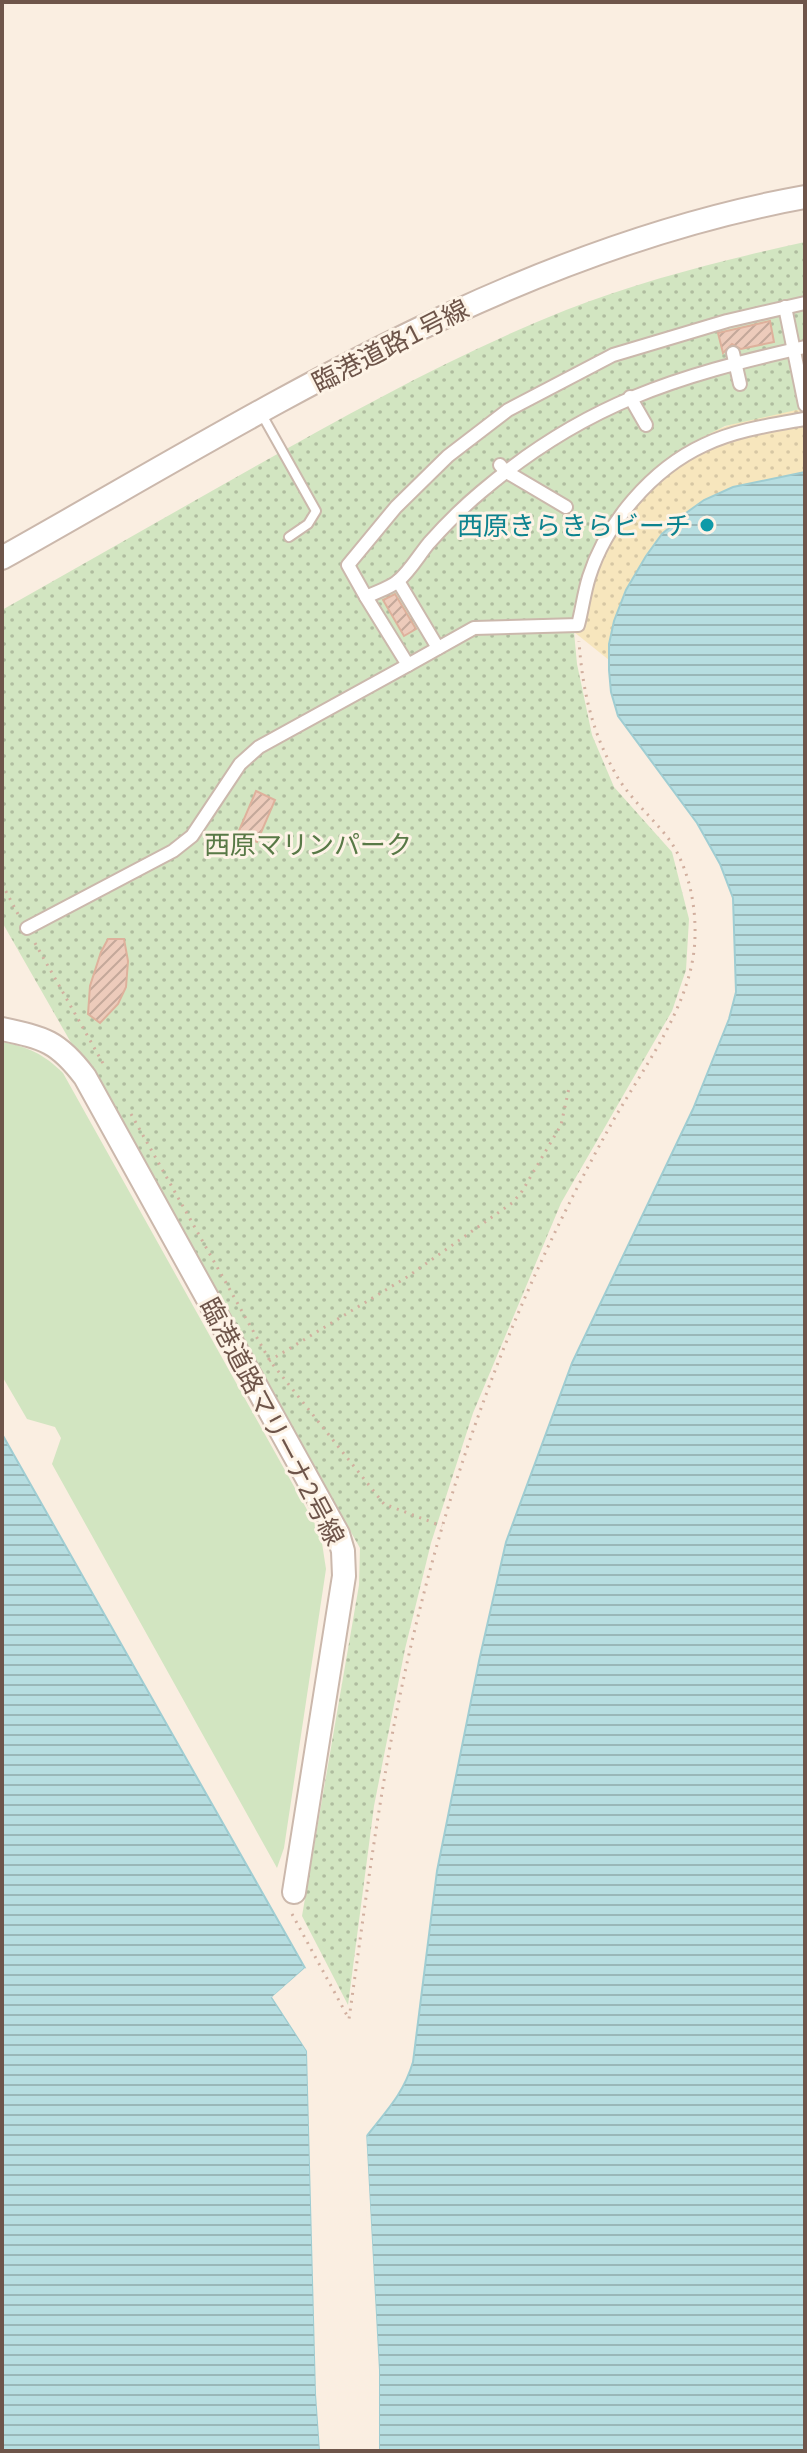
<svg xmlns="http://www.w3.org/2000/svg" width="807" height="2453" font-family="'IBM Plex Sans','Noto Sans JP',sans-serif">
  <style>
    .grass { fill: #d2e5c1 }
    .sand { fill: url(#sand-dots) }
    .park { fill: url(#park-dots) }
    .water { fill: url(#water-rules); stroke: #9fcdd2; stroke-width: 2 }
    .pier { fill: #faeee1 }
    .building { fill: url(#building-hatch); stroke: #deb19c; stroke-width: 2 }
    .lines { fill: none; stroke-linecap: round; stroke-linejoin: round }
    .service-casing { stroke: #cbb8ac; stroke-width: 12 }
    .pedestrian-casing { stroke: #cbb8ac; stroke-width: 16 }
    .tertiary-casing { stroke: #cbb8ac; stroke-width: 26 }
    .path { stroke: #d1af9f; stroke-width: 3; stroke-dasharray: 2 6; stroke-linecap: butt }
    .service { stroke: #fff; stroke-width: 8 }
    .pedestrian { stroke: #fff; stroke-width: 12 }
    .tertiary { stroke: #fff; stroke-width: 22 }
    .culture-dot { fill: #0f9aa8; stroke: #fdf3e6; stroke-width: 3 }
    .labels { text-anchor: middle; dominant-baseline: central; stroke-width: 6; stroke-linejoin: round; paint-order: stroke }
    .street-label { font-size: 26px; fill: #6e554a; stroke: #fdf3e6 }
    .culture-label { font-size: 26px; fill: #0d838f; stroke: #fdf3e6; text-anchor: end }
    .park-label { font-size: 26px; fill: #587946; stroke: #fdf3e6 }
  </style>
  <defs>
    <pattern id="sand-dots" width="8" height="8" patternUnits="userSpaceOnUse" patternTransform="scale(2)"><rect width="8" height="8" fill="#f7e6bd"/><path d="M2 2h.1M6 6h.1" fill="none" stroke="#d7c7a4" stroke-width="1.8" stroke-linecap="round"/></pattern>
    <pattern id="park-dots" width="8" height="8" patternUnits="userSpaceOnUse" patternTransform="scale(2)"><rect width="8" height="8" fill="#d2e5c1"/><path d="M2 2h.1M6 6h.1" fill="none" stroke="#afbc9f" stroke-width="1.8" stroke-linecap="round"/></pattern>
    <pattern id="water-rules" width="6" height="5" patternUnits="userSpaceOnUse" patternTransform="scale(2)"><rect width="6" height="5" fill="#b7dee1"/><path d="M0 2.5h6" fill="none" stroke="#99b7b8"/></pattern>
    <pattern id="building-hatch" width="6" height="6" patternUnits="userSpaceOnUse" patternTransform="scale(2)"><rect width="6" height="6" fill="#edcbbb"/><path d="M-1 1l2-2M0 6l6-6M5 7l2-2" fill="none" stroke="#c4a89a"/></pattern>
  </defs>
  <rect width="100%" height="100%" fill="#faeee1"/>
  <path class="grass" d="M2,1042C28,1047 44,1054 63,1073L315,1524L322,1543L326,1569L284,1848L277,1868L52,1464L61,1438L55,1427L27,1419L2,1376Z"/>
  <path class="sand" d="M805,408V565L609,660L574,632C570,548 650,452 727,426C752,417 779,413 805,408Z"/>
  <path class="park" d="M805,242V408L725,426L687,445L652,471L621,507L598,542L582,577L573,610L574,632L577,664L592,735L614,787L672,852L689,919L686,970L672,1011L561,1203L473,1413L431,1543L405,1649L374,1806L348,2005L302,1916L359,1585L360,1548L2,922V610C87,562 171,514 256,466C357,409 458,353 566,310C643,280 724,260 805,242Z"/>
  <g class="water">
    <path d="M805,472V2451H379V2370L366,2137C386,2111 403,2095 413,2062L437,1871L479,1661L506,1542L572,1363L693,1109L729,1019L736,992L733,898L720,864L697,823L618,716L611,692L609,670V644L614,621L626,590L646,556L662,534L686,513L704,500L733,487Z"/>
    <polygon points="2,1434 305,1968 272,1998 307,2051 316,2394 320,2451 2,2451"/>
  </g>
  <g class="pier">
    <polygon points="305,1968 308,1970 277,1998 311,2050 320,2394 324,2451 320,2451 316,2394 307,2051 272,1997"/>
    <polygon points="366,2131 379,2370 379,2451 375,2451 375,2370 362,2138"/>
  </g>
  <g class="building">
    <polygon points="770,321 774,342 741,349 732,344 723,353 718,333"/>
    <polygon points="395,594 416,629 404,636 383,600"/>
    <polygon points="256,791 275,800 257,842 238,833"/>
    <polygon points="108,939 124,939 128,961 126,987 118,1004 100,1023 88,1014 90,986 101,952"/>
  </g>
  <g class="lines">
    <g class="service-casing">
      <polyline id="service" points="261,413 316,511 308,524 289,537"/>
    </g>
    <g class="pedestrian-casing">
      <g id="pedestrian">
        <path d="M805,303L727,321L613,355L508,410L448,456L396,507L348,565L366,597C376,592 390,588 398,581C410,571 419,555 429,543C445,525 463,507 481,492C584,404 676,376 805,347"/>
        <polyline points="785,307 805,405"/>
        <polyline points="733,353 740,384"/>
        <polyline points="630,397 646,425"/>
        <polyline points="500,465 505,471 566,507"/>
        <polyline points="398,581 438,648"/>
        <path d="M366,597L408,665L474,628L578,625C582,610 584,593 589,577C606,523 652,469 704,445C735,430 771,425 805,419"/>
        <polyline points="27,928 173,851 192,836 240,764 259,747 408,665"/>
      </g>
    </g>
    <g class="tertiary-casing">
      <g id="tertiary">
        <path d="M2,558C259,414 511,250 805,197"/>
        <path d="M2,1029C44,1038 58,1041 85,1077L338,1534L343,1551L344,1576L294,1892"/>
      </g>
    </g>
    <g class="path">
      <polyline points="2,884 19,916"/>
      <polyline points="35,943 104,1065"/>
      <polyline points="131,1114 270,1361 384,1504 442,1526"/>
      <polyline points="269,1361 407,1277 512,1203 521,1193 561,1125 569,1088"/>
      <path d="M292,1914L349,2019C362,1927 374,1833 391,1741C413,1623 445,1505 487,1392C520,1302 562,1213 608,1130C640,1071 694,1005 695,936C696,904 688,865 668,838C650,815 626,795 613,769C591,729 582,686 579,641"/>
    </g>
    <use href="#service" class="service"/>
    <use href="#pedestrian" class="pedestrian"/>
    <use href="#tertiary" class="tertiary"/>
  </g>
  <circle class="culture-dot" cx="707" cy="525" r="8"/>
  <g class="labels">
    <g class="street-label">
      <text transform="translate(390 345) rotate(-27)">臨港道路1号線</text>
      <text transform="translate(273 1421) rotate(62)">臨港道路マリーナ2号線</text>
    </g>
    <g class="culture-label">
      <text x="691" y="525">西原きらきらビーチ</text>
    </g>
    <g class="park-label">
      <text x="308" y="844">西原マリンパーク</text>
    </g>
  </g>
  <rect width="807" height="2453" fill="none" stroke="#6e554a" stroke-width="8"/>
</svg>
